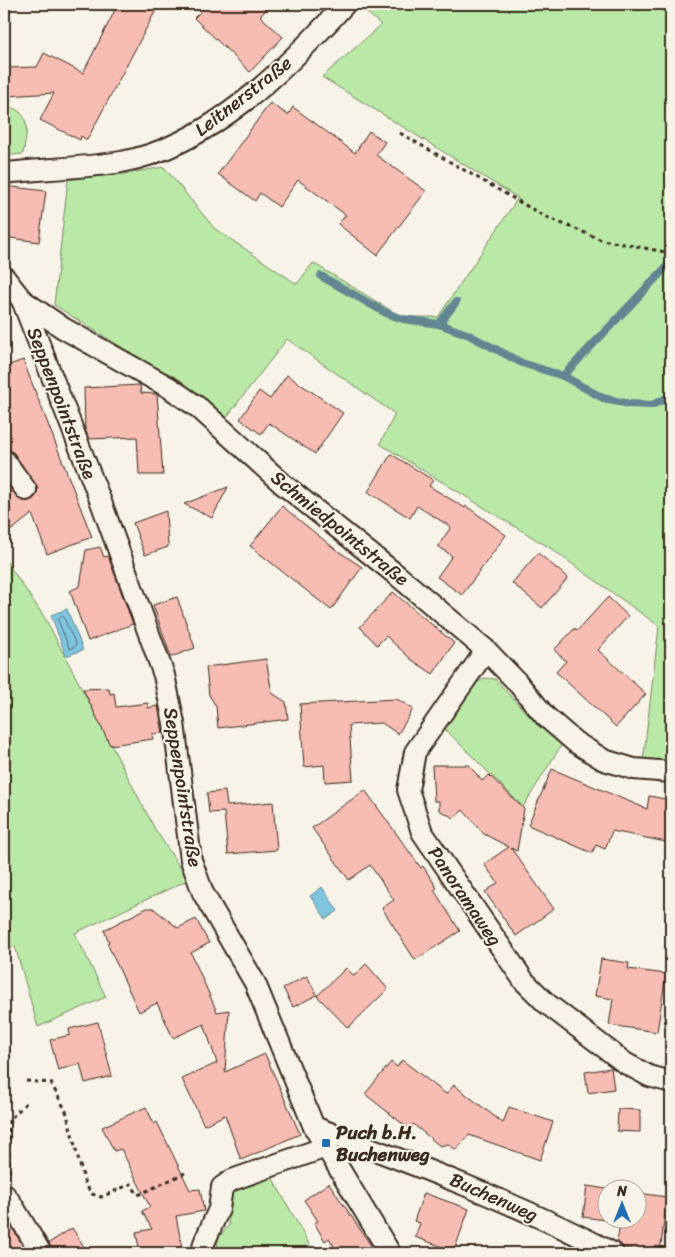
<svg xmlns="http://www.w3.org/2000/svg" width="675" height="1257" font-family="Sriracha,sans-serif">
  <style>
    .green { fill: #b9e8a7; stroke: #7a8962 }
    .water { fill: #7fc5e0; stroke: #648792 }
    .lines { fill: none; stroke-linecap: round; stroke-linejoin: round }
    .shore { stroke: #56686c; stroke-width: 1 }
    .stream { stroke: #648792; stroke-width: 8 }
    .building { fill: #f7bcb2; stroke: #3b2a1e }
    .minor-casing { stroke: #3b2a1e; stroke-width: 24 }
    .path { stroke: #3b2a1e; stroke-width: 3; stroke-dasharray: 4 4; stroke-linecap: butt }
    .minor { stroke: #f7f3e8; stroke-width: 20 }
    .poi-dot { fill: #1f6fb2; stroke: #f7f3e8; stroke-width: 2 }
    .labels { text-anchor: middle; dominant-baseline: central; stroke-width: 4; stroke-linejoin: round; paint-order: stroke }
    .street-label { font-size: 19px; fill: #3b2a1e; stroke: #f7f3e8 }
    .poi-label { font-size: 19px; font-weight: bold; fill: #3b2a1e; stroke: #f7f3e8; text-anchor: start }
  </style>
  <rect width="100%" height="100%" fill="#f7f3e8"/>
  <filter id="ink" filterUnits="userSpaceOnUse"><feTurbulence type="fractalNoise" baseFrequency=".02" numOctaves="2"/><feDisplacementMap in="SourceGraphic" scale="10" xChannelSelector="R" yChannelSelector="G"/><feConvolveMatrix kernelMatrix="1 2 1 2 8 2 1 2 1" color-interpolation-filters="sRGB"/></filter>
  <g filter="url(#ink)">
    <g class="green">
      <polygon points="369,4 452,4 458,8 472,4 671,4 671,761 643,762 659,626 550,548 380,444 395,414 287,339 226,418 179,379 145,362 54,305 68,179 117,175 164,167 214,228 297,284 313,263 402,317 438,317 518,198 322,77 381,25 364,10"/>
      <path d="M4,106C33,109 27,134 23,154L4,156Z"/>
      <polygon points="4,558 45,618 155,829 188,880 75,933 106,997 38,1027 15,946 4,953"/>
      <polygon points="485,678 495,679 528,715 562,744 523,807 444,728 474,684"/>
      <polygon points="272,1177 314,1253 217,1253 218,1238 229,1225 226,1198 232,1190"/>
    </g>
    <g class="water">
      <polygon points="67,609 83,650 66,656 51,615"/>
      <polygon points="322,887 338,911 326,919 310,896"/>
    </g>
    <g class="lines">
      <polygon class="shore" points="63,616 76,645 71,649 69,648 58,620"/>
      <g class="stream">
        <polyline points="321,276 386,313 403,319 439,324 467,334 522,363 563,376 603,398 629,404 652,405 671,396"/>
        <polyline points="439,324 456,302"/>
        <polyline points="563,376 671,262"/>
      </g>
    </g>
    <g class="building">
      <polygon points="118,4 143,4 156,10 87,140 81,136 80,140 40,120 54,93 7,96 6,68 37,67 44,53 83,73"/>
      <polygon points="208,4 272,4 260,16 283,37 250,72 194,18"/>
      <polygon points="270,103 288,115 293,107 355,153 369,131 385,142 376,155 426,191 377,255 338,224 346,215 298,180 279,207 260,193 255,201 218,174"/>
      <polygon points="4,186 46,191 39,242 4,237"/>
      <polygon points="23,360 92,537 47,554 32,514 12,530 4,520 4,480 22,501 33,499 38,489 14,453 4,448 4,367"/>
      <polygon points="287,375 343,413 315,454 269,423 261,434 240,419 259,391 270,399"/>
      <polygon points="140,385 141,393 157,394 163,475 139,475 137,437 89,439 85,429 84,388"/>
      <polygon points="391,454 433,480 429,486 465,508 466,506 506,535 462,595 437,577 452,556 438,546 451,527 417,506 410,518 368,492"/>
      <polygon points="228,487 212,518 184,504"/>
      <polygon points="282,506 335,549 362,567 331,610 250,546"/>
      <polygon points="166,511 168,547 145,555 133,523"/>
      <polygon points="100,547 104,557 108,556 133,624 88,641 70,591 80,586 86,550"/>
      <polygon points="538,553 568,578 542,608 512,583"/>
      <polygon points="393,592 454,643 433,674 412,660 386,636 377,645 360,627"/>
      <polygon points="177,597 195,648 171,657 153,605"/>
      <polygon points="608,597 628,616 598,650 646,694 616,727 556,672 566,661 554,650 575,628 577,631"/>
      <polygon points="266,659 272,693 286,702 288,719 218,728 216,706 209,695 206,667"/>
      <polygon points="109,688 110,694 114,693 116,707 148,703 148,708 158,706 163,733 152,734 153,739 110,745 83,689"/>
      <polygon points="397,699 413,709 398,734 382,723 349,725 353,780 325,782 324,765 304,767 300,704"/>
      <polygon points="432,765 469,765 482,781 489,775 524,809 517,851 511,848 554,909 516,936 485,892 498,883 484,864 509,847 484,834 463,810 454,818 439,810 439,801 434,801"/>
      <polygon points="552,769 647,809 649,796 671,800 671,843 612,831 605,849 596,845 592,853 528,825"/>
      <polygon points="365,790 421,868 423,866 437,888 434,890 460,931 415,960 382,908 394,900 370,865 349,880 312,828"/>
      <polygon points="225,791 227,806 273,802 277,850 228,854 224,812 209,813 207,793"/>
      <polygon points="147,908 153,908 178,928 196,919 209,943 191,953 217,1012 229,1010 225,1072 265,1054 300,1134 241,1160 225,1115 204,1125 182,1079 217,1063 204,1024 173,1038 157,1003 139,1012 107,943 109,942 104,930"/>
      <polygon points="601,959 629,963 628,969 666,974 657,1032 609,1025 613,999 595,996"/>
      <polygon points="366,964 388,989 348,1028 317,996 346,968 354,976"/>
      <polygon points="307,976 317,995 293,1007 283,988"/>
      <polygon points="98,1022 112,1076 85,1083 80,1064 58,1070 50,1040 70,1035 69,1029"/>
      <polygon points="402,1060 446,1094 454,1085 503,1123 509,1107 553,1122 540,1160 469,1135 456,1150 448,1144 440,1146 413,1124 409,1129 365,1094 391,1062 397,1067"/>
      <polygon points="611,1068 614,1089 588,1093 585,1072"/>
      <polygon points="146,1107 154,1124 157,1122 190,1190 200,1189 204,1211 176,1216 183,1253 140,1253 136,1232 152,1229 142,1211 150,1207 121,1149 114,1151 102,1127"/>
      <polygon points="618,1109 640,1110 640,1132 617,1131"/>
      <polygon points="329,1183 343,1204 376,1253 338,1253 329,1238 325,1241 314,1223 318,1221 304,1200"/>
      <polygon points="587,1186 613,1190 608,1190 608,1220 638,1220 638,1193 667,1197 660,1253 623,1248 617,1242 620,1222 583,1217"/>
      <polygon points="424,1193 469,1209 454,1251 415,1237 420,1223 414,1221"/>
      <polygon points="4,1214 27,1253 4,1253"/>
      <polygon points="72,1228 88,1253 53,1253 49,1243"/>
    </g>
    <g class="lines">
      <g class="minor-casing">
        <g id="minor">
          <path d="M4,173C43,169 83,168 121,162C210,146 287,68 345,4"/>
          <polyline points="4,277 22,300 63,328 170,388 199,408 284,485 398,576 486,650 517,682 545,716 575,742 604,760 634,769 671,772"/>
          <polyline points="22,300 101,502 164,675 174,723 191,860 203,893 255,983 314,1127 390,1253"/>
          <polyline points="4,460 26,490"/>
          <polyline points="486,650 415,752 408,790 422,832 524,981 546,1003 625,1063 649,1076 671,1082"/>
          <path d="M314,1127C416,1165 517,1203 613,1253"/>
          <polyline points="4,1194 11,1203 41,1253"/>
          <polyline points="202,1253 204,1243 219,1209 222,1187 232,1180 326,1147"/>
        </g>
      </g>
      <g class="path">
        <polyline points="400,133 544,216 602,240 671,253"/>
        <polyline points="26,1081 51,1083 66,1111 85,1184 92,1194 101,1197 131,1184 138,1195 185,1173"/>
        <polyline points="9,1172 9,1120 28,1101"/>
      </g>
      <use href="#minor" class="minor"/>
    </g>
  </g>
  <rect class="poi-dot" x="321" y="1138" width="10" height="10" rx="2.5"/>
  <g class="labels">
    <g class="street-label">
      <text transform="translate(243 96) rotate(-38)">Leitnerstraße</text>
      <text transform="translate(62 403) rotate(69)">Seppenpointstraße</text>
      <text transform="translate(340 528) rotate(39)">Schmiedpointstraße</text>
      <text transform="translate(183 787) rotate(81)">Seppenpointstraße</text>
      <text transform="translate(465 896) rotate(56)">Panoramaweg</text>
      <text transform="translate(494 1197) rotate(24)">Buchenweg</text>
    </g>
    <g class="poi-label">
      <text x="336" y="1132">Puch b.H.<tspan x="336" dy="22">Buchenweg</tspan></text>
    </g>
  </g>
  <rect width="675" height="1257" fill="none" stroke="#f7f3e8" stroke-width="20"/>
  <rect x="10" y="10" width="655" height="1237" fill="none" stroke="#3b2a1e" stroke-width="2" filter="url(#ink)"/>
  <g transform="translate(622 1204)"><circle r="24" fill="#f7f3e8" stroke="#aca397"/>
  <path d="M0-4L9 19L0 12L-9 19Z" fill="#1f6fb2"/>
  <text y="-8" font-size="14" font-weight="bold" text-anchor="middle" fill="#3b2a1e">N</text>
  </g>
</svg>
